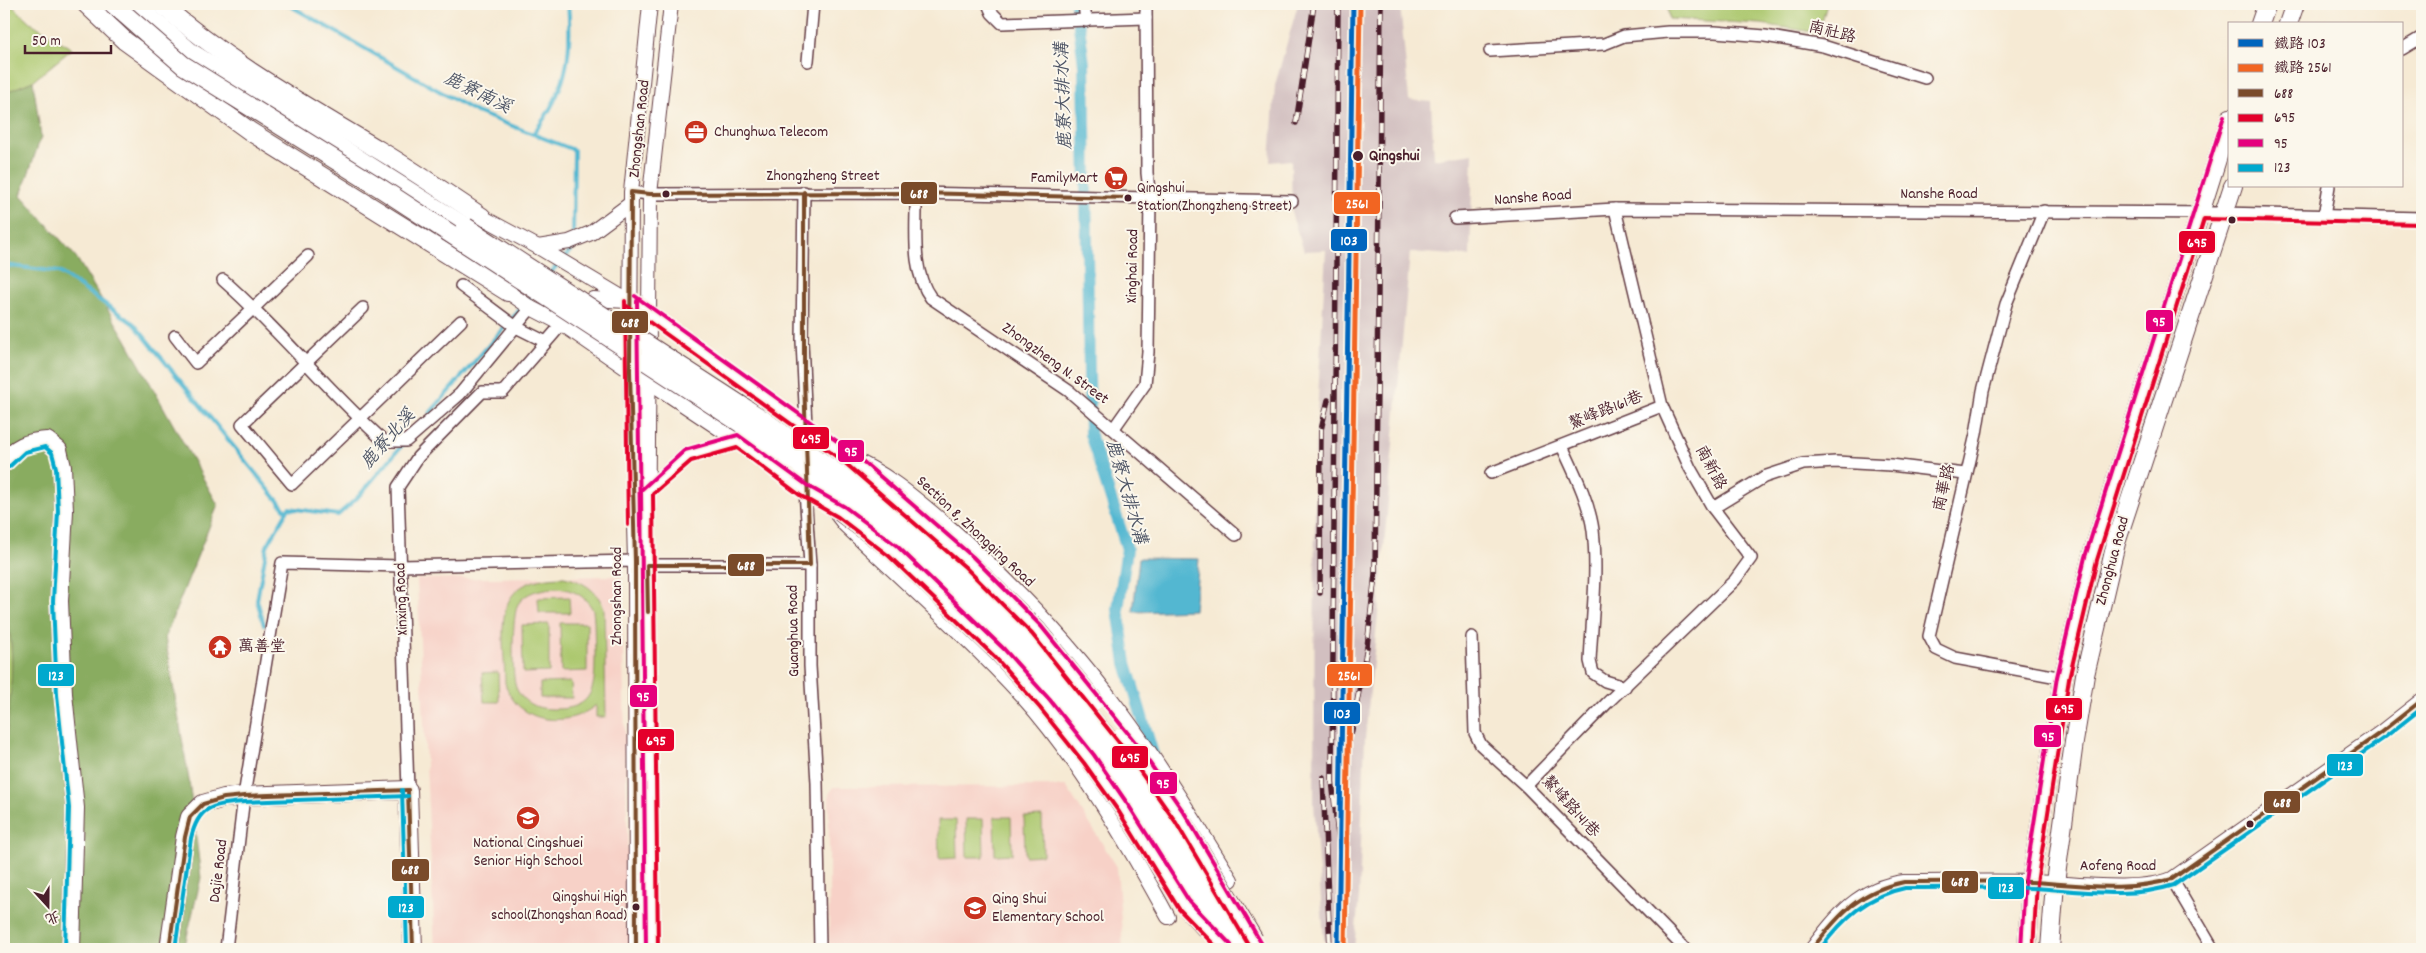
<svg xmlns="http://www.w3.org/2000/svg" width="2426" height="953" font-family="Dekko,'LXGW WenKai TC',sans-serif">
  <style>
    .built { fill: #f7d1c7 }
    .industrial { fill: #d2bfc0 }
    .green { fill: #acc86e; stroke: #7b744c; fill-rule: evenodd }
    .forest { fill: #89ac61; stroke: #6a6646 }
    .water { fill: #52b7d1; stroke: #4e6b7e }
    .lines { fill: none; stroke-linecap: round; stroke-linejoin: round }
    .stream { stroke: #52b7d1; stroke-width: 4 }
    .canal { stroke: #52b7d1; stroke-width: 12 }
    .minor-casing { stroke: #643d44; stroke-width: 14 }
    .tertiary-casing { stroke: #643d44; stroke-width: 16 }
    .primary-casing { stroke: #643d44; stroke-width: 20 }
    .minor { stroke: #fff; stroke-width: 11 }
    .tertiary { stroke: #fff; stroke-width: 14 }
    .primary { stroke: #fff; stroke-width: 18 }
    .rail-casing { stroke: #4a1f2b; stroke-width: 5.5 }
    .rail { stroke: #fbf7ec; stroke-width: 4; stroke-dasharray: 11; stroke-linecap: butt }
    .primary-bridge-casing { stroke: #643d44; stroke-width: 20; stroke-linecap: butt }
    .primary-bridge { stroke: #fff; stroke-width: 18 }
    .bus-1-casing { stroke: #fbf7ec; stroke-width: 8 }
    .bus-2-casing { stroke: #fbf7ec; stroke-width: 8 }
    .bus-3-casing { stroke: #fbf7ec; stroke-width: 8 }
    .bus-4-casing { stroke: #fbf7ec; stroke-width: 8 }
    .bus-1 { stroke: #7a4b2a; stroke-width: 4 }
    .bus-2 { stroke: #e4002b; stroke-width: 4 }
    .bus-3 { stroke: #e5007d; stroke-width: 4 }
    .bus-4 { stroke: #00a9ce; stroke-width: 4 }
    .rail-1-casing { stroke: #fbf7ec; stroke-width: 9 }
    .rail-2-casing { stroke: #fbf7ec; stroke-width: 9 }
    .rail-1 { stroke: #0065bd; stroke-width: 5 }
    .rail-2 { stroke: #f26522; stroke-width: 5 }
    .stop-dot { fill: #4a1f2b; stroke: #fbf7ec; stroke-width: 2 }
    .labels { text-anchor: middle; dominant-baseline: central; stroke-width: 4; stroke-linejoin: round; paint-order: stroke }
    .bus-label { font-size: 15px; fill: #4a1f2b; stroke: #fbf7ec; text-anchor: start }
    .street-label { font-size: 16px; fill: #4a1f2b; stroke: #fbf7ec }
    .poi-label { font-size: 16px; fill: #4a1f2b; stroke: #fbf7ec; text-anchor: start }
    .stop-label { font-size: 16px; font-weight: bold; fill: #4a1f2b; stroke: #fbf7ec; text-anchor: start }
    .water-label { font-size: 18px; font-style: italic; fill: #4d5465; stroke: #fbf7ec }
    .line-badge { stroke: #fbf7ec; stroke-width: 2 }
    .badge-label { font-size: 14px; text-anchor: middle; font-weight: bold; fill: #fff }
  </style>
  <rect width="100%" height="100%" fill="#fbf7ec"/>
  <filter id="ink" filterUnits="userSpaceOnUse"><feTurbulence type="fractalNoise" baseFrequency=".02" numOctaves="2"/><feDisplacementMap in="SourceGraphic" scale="10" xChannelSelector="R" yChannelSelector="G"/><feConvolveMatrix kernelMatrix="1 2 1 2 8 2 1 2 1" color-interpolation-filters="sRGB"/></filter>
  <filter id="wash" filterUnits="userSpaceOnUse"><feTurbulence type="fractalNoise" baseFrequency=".0096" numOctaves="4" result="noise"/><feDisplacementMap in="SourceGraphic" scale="20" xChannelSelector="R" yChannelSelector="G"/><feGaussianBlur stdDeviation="1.12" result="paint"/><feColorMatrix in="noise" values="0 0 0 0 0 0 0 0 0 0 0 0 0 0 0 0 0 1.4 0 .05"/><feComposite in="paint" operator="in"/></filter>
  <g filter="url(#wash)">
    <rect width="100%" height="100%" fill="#f6ead4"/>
    <g class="built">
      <polygon points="621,576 630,949 435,949 417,579"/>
      <polygon points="1066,786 1117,867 1123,949 829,949 829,794 834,787"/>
    </g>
    <polygon class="industrial" points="1298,4 1400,4 1409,100 1431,102 1434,159 1473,153 1470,256 1410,252 1379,604 1365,738 1359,897 1354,949 1324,940 1314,804 1315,454 1326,250 1304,251 1292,216 1291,160 1270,162 1275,85"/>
    <g class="green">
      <polygon points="4,4 10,4 30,22 72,49 33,81 4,93"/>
      <polygon points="1667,4 1827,4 1819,33 1761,24 1669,19"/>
      <path d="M564,577C583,581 597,590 604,608L606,717H596V705C566,730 516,723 505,683C504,627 488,578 564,577ZM556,588C572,589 585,595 593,610C595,624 594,638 595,652C595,685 596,710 553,709C542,709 529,706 522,697C519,694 516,689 515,684C512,670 512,615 518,604C526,591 542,589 556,588Z"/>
      <polygon points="569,597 570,613 539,613 538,598"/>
      <path d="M4,612C20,650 7,726 4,769Z"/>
      <polygon points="560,623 587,623 587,671 561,672"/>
      <polygon points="549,624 549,672 523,673 522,625"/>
      <polygon points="498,672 499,702 484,702 482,673"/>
      <polygon points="571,682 572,698 540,698 540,683"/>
      <polygon points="1042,816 1043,855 1025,856 1024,817"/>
      <polygon points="994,817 1011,817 1012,854 995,855"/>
      <polygon points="966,819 983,819 984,857 967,857"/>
      <polygon points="938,820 956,820 957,858 939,859"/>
    </g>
    <path class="forest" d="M33,81L41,137L21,195L76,257L125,338L218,505L165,637L189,780L201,878L184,949H4C4,890 3,830 4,770C5,725 21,653 4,612V93Z"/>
    <polygon class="water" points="1139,558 1199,559 1194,610 1133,612"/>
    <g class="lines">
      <g class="stream">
        <polyline points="287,4 476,112 574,150 573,236"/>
        <path d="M533,134C566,92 573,56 568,4"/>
        <polyline points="564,258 573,248 573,243"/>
        <polyline points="4,265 59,272 134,324 287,512"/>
        <polyline points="549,275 559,263"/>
        <polyline points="430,413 533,294"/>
        <polyline points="264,625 257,600 267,546 289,508 338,515 357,498 404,443"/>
      </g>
      <g class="canal">
        <polyline points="1076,4 1084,64 1090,434 1127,549 1118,609 1126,663 1153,754"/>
        <polyline points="1247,938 1251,944 1266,949"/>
      </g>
    </g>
  </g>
  <g filter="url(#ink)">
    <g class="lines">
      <g class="minor-casing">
        <g id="minor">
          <polyline points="988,4 992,13 1002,23 1146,18"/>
          <polyline points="1084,4 1086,21"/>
          <polyline points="2402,49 2422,37"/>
          <polyline points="1490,51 1604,44 1624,36 1668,32 1715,32 1765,36 1823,46 1925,78"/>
          <polyline points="808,61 813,4"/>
          <polyline points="631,192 650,194 916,193 1292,201"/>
          <polyline points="804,192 802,341 806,426 805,491 810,565 810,666 817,783 820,949"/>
          <path d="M916,193C917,227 910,270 931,298L1069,391L1236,535"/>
          <polyline points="1615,209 1662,406 1690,468 1713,508 1751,558 1735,580 1607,703 1526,786 1685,949"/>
          <polyline points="2044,211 2006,304 1983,391 1976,434 1929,636 1936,649 1955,658 2063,678"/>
          <polyline points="2324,216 2329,186"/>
          <polyline points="1455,218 1615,209 2224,213 2422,218"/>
          <path d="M223,280C280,330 327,390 384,441H406L460,394L531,308"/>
          <polyline points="461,286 516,327 546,342"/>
          <polyline points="363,308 242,424 292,484 461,321"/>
          <polyline points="175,336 196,363 308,256"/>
          <polyline points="1114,428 1145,384 1148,352 1150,198 1147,173 1146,4"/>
          <path d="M1562,446C1574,472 1589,501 1593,530C1598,573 1592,618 1590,661L1593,673L1605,681L1625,687"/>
          <polyline points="1491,473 1662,406"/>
          <polyline points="1713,508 1764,477 1803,464 1836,462 1891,465 1965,474"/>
          <polyline points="1472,637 1475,733 1481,745 1526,786"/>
          <polyline points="408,790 398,487 418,457 482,392 503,392 562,324"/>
          <polyline points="2172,879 2213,949"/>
          <polyline points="226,949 244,796 282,563 401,566 635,561 647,565 810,565"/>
        </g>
      </g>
      <g class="tertiary-casing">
        <g id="tertiary">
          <path d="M482,217L538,247L650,314L848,457C886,472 917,500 948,526C1011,581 1071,644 1121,712C1161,766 1196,823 1231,880"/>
          <polyline points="538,247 569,242 591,233 630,204"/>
          <polyline points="508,292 531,308 562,324 630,371 648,381 738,441 805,491 833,507"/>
          <polyline points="577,309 593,299 627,301"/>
          <polyline points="647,491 688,455 738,441"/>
          <path d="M838,516L845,525C904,582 967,636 1022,696C1078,758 1128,844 1168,917"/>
          <polyline points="636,949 635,561 630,371 631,192 650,4"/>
          <polyline points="652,949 647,565 650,194 671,4"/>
          <path d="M1812,949C1838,915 1859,888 1904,882C1947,882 1989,881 2031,882C2067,883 2141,893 2172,879L2380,733L2422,700"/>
        </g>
      </g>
      <g class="primary-casing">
        <g id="primary">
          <polyline points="86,4 125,41 251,132 508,292"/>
          <polyline points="134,4 192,53 466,227"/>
          <path d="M161,4C227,62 304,105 379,150C414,171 448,194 482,217"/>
          <polyline points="2260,24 2267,4"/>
          <polyline points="2288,24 2295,4"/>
          <path d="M4,463C15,447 28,442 47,441L58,450L62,467L64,511L59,601L63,694L75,808L71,949"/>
          <polyline points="169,949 185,837 190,817 203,804 224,798 244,796 408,790 413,949"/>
          <polyline points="2027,949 2031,882 2063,678 2091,558 2230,118"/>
          <polyline points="2050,949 2055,883 2074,742 2085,675 2116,543 2233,186"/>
        </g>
      </g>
      <use href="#minor" class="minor"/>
      <use href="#tertiary" class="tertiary"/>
      <use href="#primary" class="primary"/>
      <g class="rail-casing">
        <g id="rail">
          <polyline points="1338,4 1332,780 1340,855"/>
          <polyline points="1296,123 1314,4"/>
          <polyline points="1320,593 1321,430 1328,400"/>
          <polyline points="1349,746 1367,647 1375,574 1381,4"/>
          <polyline points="1323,778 1330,949"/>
          <polyline points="1340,829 1348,794"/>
          <polyline points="1339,876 1345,942"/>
        </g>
      </g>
      <use href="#rail" class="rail"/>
      <g class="primary-bridge-casing">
        <g id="primary-bridge">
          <polyline points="113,4 183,65 382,189 754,432 848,499 957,589 1009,642 1056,695 1116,774 1230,949"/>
          <polyline points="466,227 762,419 851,483 968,580 1036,651 1117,749 1217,906 1248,949"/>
          <polyline points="848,457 969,562 1037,630 1094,701"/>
          <polyline points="833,507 893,551 999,653 1045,704 1089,759 1124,809 1184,905 1207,930"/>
          <polyline points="1122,737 1180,818 1254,940"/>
        </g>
      </g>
      <use href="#primary-bridge" class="primary-bridge"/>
      <g class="bus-1-casing">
        <g id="bus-1">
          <polyline points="648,612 647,565 810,565 804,378 804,192"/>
          <polyline points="408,790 413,949"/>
          <polyline points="169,949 185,837 190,817 203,804 224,798 244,796 408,790"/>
          <polyline points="636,949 635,561 630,371 631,192 650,194 916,193 1128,198"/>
          <path d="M1812,949C1839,914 1859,891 1904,882C1946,882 1989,881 2031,882C2078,884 2126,893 2172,879L2380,733L2422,700"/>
        </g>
      </g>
      <g class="bus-2-casing">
        <g id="bus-2">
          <polyline points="625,301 628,525"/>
          <polyline points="627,306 844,462 965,567 1032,634 1125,750 1175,821 1251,949"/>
          <polyline points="658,949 653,494 691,461 737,448 801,496 838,517 889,556 995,657 1040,708 1084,763 1119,812 1179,909 1218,949"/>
          <polyline points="2033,949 2037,883 2069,679 2097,560 2204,219 2422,224"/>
        </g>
      </g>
      <g class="bus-3-casing">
        <g id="bus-3">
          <polyline points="635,296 852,452 973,557 1041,626 1135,742 1185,814 1263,946"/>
          <polyline points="637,301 640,525"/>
          <polyline points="646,949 641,490 685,450 738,435 808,486 845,507 897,546 1004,649 1050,700 1094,755 1129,806 1189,901 1231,945"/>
          <polyline points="2021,949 2025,881 2057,677 2085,557 2224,116"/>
        </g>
      </g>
      <g class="bus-4-casing">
        <g id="bus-4">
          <polyline points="9,467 25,452 45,447 52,453 56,468 58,511 53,601 57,695 69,808 65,949"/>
          <polyline points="402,790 407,949"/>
          <path d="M175,949L191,838C199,805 213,805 244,802L408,796"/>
          <path d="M1820,949C1843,919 1866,896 1905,888C1947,888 1989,887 2031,888C2078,890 2128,900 2174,885L2384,738L2422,708"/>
        </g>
      </g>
      <use href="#bus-1" class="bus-1"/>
      <use href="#bus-2" class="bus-2"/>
      <use href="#bus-3" class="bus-3"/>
      <use href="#bus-4" class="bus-4"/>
      <g class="rail-1-casing">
        <polyline id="rail-1" points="1338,949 1353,4"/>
      </g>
      <g class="rail-2-casing">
        <polyline id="rail-2" points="1345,949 1360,4"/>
      </g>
      <use href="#rail-1" class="rail-1"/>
      <use href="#rail-2" class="rail-2"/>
    </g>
  </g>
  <defs>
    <g id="office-disc" transform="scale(1.25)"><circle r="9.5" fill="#c8321e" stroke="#fbf7ec"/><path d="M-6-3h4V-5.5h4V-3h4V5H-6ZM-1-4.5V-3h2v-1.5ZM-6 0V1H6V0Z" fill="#fff"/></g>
    <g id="supermarket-disc" transform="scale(1.25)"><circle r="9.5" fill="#c8321e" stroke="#fbf7ec"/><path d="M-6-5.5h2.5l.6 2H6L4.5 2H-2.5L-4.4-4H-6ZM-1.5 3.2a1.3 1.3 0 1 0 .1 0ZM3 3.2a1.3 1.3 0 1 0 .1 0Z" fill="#fff"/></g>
    <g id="temple-disc" transform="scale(1.25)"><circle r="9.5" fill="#c8321e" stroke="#fbf7ec"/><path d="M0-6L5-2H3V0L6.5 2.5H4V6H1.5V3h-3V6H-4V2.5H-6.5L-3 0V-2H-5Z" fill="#fff"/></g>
    <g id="school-disc" transform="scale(1.25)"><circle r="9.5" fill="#c8321e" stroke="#fbf7ec"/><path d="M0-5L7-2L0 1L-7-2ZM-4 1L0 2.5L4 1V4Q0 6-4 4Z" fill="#fff"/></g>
  </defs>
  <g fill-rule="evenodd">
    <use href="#office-disc" x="696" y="132"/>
    <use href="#supermarket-disc" x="1116" y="178"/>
    <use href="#temple-disc" x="220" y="647"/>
    <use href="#school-disc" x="528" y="818"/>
    <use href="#school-disc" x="975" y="908"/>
  </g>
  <g class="stop-dot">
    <circle cx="1358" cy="156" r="6"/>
    <circle cx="666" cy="194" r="4.5"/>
    <circle cx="1128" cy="198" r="4.5"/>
    <circle cx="2232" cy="220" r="4.5"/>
    <circle cx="2250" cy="824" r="4.5"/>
    <circle cx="636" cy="907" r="4.5"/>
  </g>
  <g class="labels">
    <g class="bus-label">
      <text x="1137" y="189">Qingshui<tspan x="1137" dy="18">Station(Zhongzheng Street)</tspan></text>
      <text x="627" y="898" text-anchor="end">Qingshui High<tspan x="627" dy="18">school(Zhongshan Road)</tspan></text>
    </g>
    <g class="street-label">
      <text transform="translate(1832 33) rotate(14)">南社路</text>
      <text transform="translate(640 129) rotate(-84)">Zhongshan Road</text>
      <text x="823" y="176">Zhongzheng Street</text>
      <text x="1939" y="194">Nanshe Road</text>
      <text transform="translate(1533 198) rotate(-4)">Nanshe Road</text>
      <text transform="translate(1133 266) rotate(-89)">Xinghai Road</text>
      <text transform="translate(1055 364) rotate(36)">Zhongzheng N. Street</text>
      <text transform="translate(1606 411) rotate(-22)">鰲峰路161巷</text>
      <text transform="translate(1710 468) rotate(62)">南新路</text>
      <text transform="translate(1945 488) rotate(-77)">南華路</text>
      <text transform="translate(975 532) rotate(43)">Section 8, Zhongqing Road</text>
      <text transform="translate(2113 561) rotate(-75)">Zhonghua Road</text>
      <text transform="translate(617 596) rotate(-90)">Zhongshan Road</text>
      <text transform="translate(402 599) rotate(-92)">Xinxing Road</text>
      <text transform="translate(794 631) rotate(-91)">Guanghua Road</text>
      <text transform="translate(1570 807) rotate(48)">鰲峰路141巷</text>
      <text x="2118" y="866">Aofeng Road</text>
      <text transform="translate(219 871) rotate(-83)">Dajie Road</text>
    </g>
    <g class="poi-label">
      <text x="714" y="132">Chunghwa Telecom</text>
      <text x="1098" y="178" text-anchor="end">FamilyMart</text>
      <text x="238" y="647">萬善堂</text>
      <text x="528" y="843" text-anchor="middle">National Cingshuei<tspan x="528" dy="18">Senior High School</tspan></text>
      <text x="992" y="899">Qing Shui<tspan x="992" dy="18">Elementary School</tspan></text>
    </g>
    <g class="stop-label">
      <text x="1369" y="156">Qingshui</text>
    </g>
    <g class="water-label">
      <text transform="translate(477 94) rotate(26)">鹿寮南溪</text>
      <text transform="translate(1065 96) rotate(-92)">鹿寮大排水溝</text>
      <text transform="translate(389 440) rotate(-49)">鹿寮北溪</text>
      <text transform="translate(1125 492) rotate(74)">鹿寮大排水溝</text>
    </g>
  </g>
  <g class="line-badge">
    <rect x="900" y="181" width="38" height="24" rx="5" fill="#7a4b2a"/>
    <rect x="1333" y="191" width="48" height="24" rx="5" fill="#f26522"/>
    <rect x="1330" y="228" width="38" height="24" rx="5" fill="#0065bd"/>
    <rect x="2178" y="230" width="38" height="24" rx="5" fill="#e4002b"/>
    <rect x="2145" y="309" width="29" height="24" rx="5" fill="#e5007d"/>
    <rect x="611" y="310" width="38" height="24" rx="5" fill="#7a4b2a"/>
    <rect x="792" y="426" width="38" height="24" rx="5" fill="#e4002b"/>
    <rect x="837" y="439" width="28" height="24" rx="5" fill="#e5007d"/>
    <rect x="727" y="553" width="38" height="24" rx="5" fill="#7a4b2a"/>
    <rect x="37" y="663" width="38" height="24" rx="5" fill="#00a9ce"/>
    <rect x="1326" y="663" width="47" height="24" rx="5" fill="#f26522"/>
    <rect x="629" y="684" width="29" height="24" rx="5" fill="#e5007d"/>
    <rect x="2045" y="697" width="38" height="24" rx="5" fill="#e4002b"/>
    <rect x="1323" y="701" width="38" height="24" rx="5" fill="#0065bd"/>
    <rect x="2033" y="724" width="29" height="24" rx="5" fill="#e5007d"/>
    <rect x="637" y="728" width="38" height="24" rx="5" fill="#e4002b"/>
    <rect x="1111" y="745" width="38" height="24" rx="5" fill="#e4002b"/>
    <rect x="2326" y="753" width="38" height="24" rx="5" fill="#00a9ce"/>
    <rect x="1149" y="771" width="29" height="24" rx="5" fill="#e5007d"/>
    <rect x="2263" y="790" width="38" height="24" rx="5" fill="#7a4b2a"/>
    <rect x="391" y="858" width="39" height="24" rx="5" fill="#7a4b2a"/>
    <rect x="1941" y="870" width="38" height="24" rx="5" fill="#7a4b2a"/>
    <rect x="1987" y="876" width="38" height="24" rx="5" fill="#00a9ce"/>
    <rect x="387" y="895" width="38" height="24" rx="5" fill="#00a9ce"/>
  </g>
  <g class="badge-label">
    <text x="919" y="198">688</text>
    <text x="1357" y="208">2561</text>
    <text x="1349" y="245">103</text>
    <text x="2197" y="247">695</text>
    <text x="2159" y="326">95</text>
    <text x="630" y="327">688</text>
    <text x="811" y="443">695</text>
    <text x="851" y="456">95</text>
    <text x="746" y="570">688</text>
    <text x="56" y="680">123</text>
    <text x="1349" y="680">2561</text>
    <text x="643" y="701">95</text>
    <text x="2064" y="713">695</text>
    <text x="1342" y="718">103</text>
    <text x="2048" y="741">95</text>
    <text x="656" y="745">695</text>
    <text x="1130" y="762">695</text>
    <text x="2345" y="770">123</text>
    <text x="1163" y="788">95</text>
    <text x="2282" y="807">688</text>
    <text x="410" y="874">688</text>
    <text x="1960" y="886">688</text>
    <text x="2006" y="892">123</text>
    <text x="406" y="912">123</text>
  </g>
  <rect width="2426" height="953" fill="none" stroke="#fbf7ec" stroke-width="20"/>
  <rect x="2228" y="22" width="175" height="165" fill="#fbf7ec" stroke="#b4a19f"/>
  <rect x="2238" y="39" width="25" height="8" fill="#0065bd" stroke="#b4a19f"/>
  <text x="2274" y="48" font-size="15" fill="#4a1f2b">鐵路 103</text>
  <rect x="2238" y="64" width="25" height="8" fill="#f26522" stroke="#b4a19f"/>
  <text x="2274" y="72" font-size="15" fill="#4a1f2b">鐵路 2561</text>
  <rect x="2238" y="89" width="25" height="8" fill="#7a4b2a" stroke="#b4a19f"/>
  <text x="2274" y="98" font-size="15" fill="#4a1f2b">688</text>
  <rect x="2238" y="114" width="25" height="8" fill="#e4002b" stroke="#b4a19f"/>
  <text x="2274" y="122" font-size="15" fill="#4a1f2b">695</text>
  <rect x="2238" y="139" width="25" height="8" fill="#e5007d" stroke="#b4a19f"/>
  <text x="2274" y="148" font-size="15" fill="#4a1f2b">95</text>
  <rect x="2238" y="164" width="25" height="8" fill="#00a9ce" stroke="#b4a19f"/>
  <text x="2274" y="172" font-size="15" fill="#4a1f2b">123</text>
  <g transform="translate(48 906) rotate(159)" stroke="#fbf7ec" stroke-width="4" paint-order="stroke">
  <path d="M0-4L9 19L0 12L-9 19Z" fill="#4a1f2b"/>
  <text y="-8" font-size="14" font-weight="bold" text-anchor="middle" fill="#4a1f2b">北</text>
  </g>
  <path d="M25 45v8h86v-8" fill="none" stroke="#4a1f2b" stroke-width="2.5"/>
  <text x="32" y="45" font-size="15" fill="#4a1f2b" stroke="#fbf7ec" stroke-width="4" paint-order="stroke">50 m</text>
</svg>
